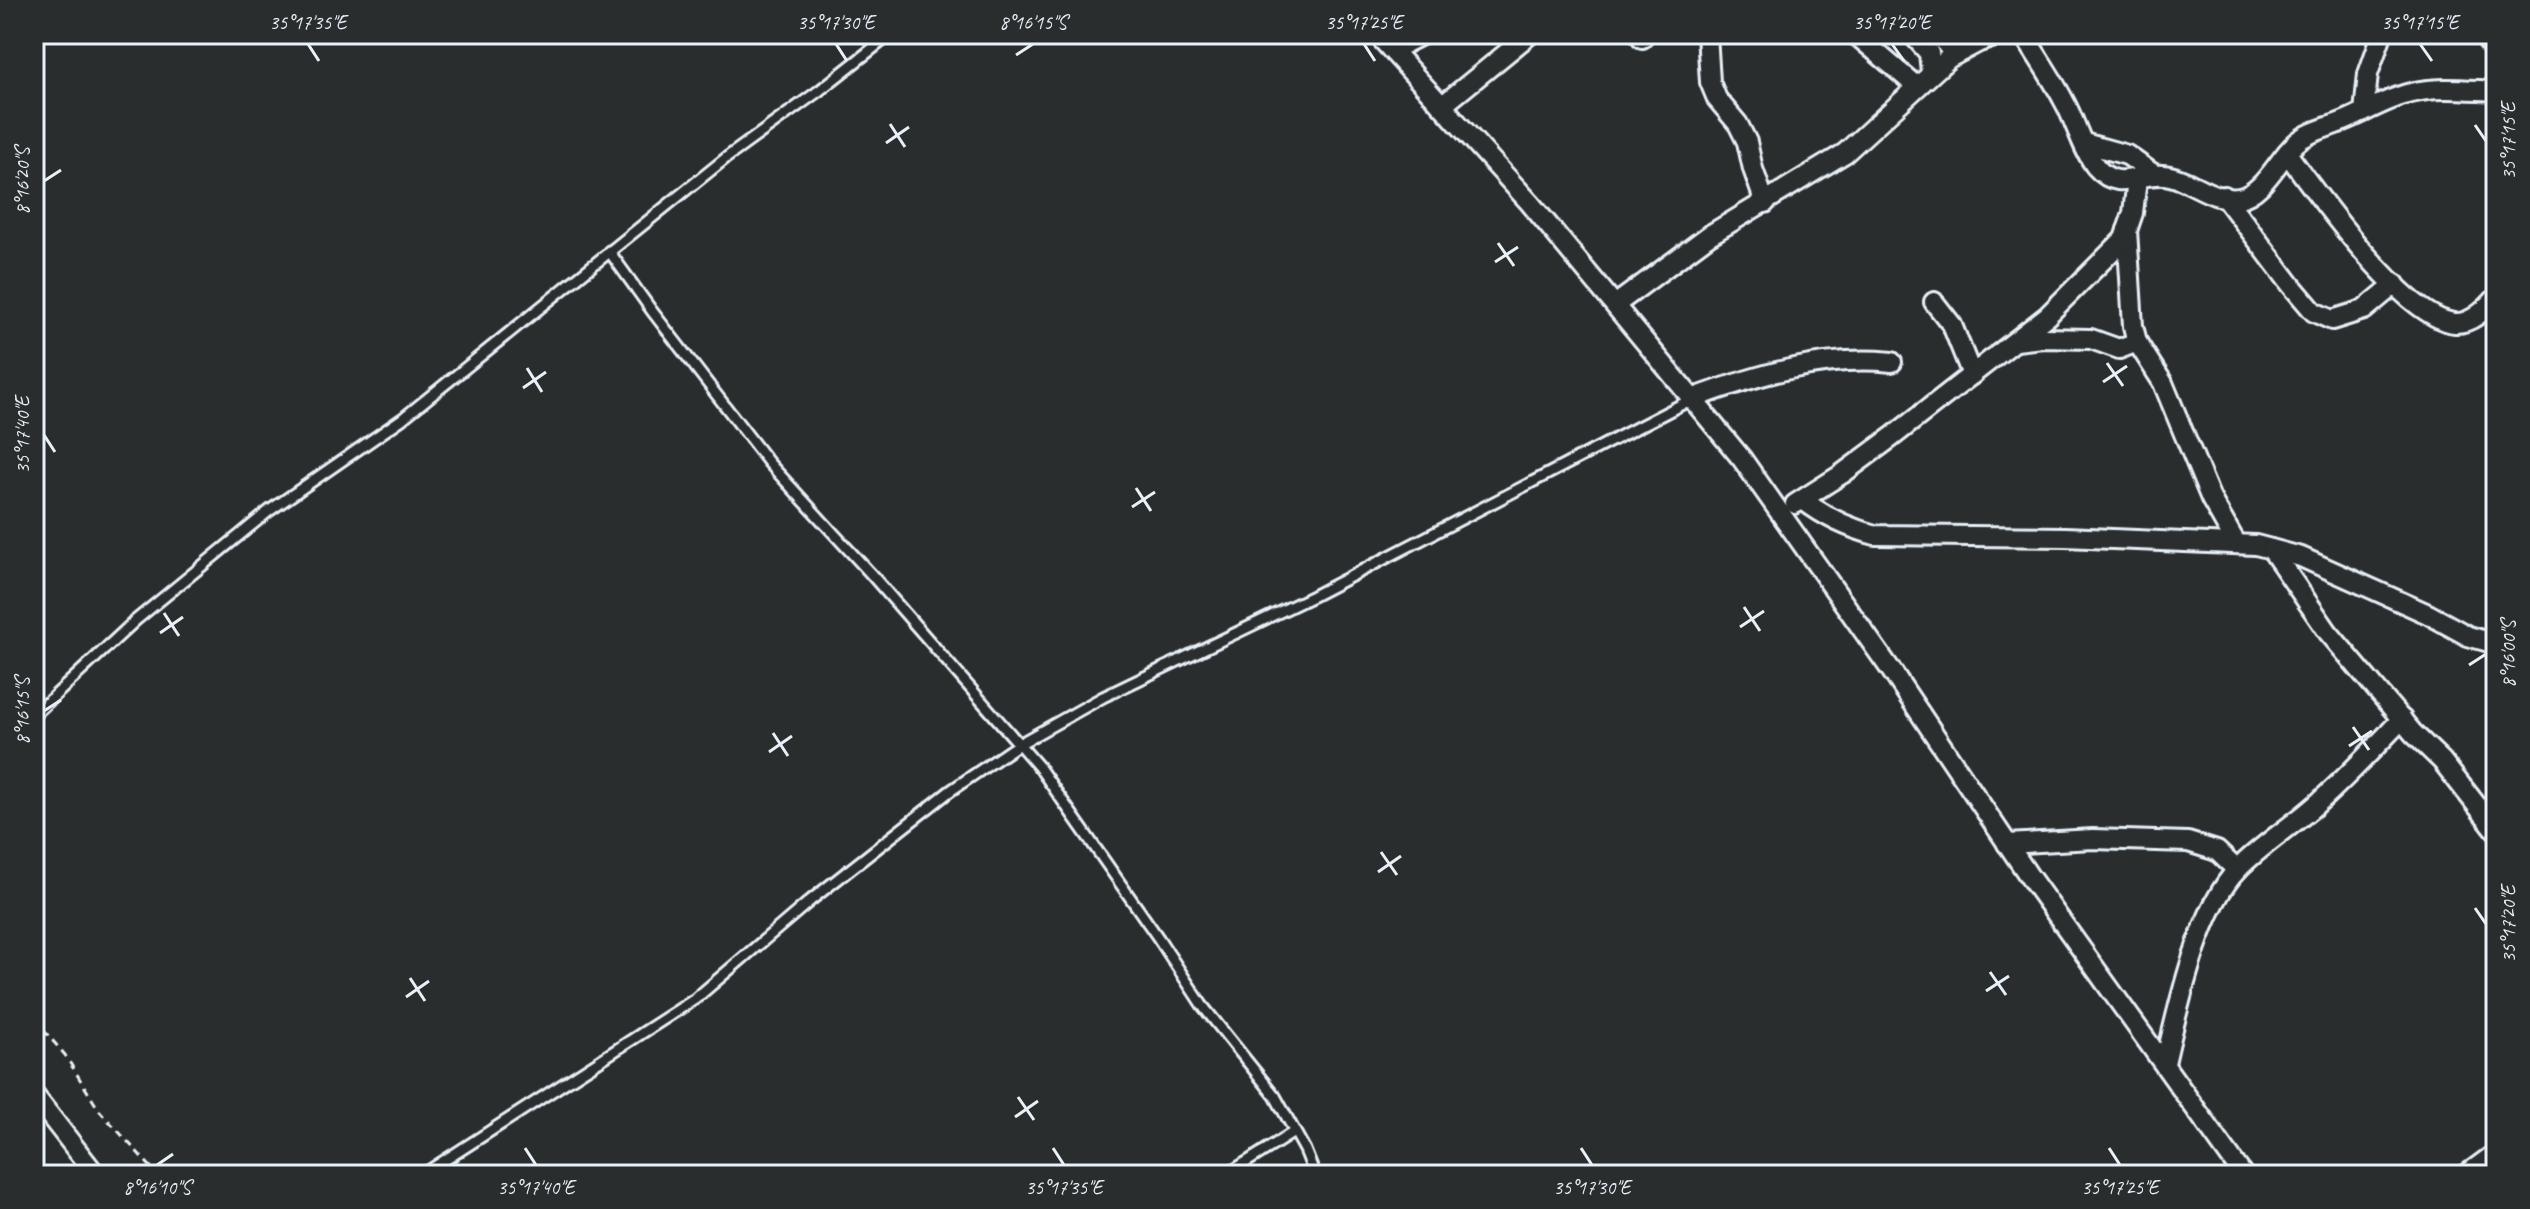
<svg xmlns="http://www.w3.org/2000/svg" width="2530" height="1209" font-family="Caveat,sans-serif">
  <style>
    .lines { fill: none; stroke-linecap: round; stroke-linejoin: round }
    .service-casing { stroke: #e8f1f8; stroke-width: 15 }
    .minor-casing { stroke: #e8f1f8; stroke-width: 24 }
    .path { stroke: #e8f1f8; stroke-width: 3; stroke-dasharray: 8 6; stroke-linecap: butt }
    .service { stroke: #2a2d2e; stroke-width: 9 }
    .minor { stroke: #2a2d2e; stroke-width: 18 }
    .ticks { fill: none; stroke: #e8f1f8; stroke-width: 3 }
    .neatline { fill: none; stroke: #e8f1f8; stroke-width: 3 }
    .ticks-label { font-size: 20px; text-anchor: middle; fill: #e8f1f8 }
  </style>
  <rect width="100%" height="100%" fill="#2a2d2e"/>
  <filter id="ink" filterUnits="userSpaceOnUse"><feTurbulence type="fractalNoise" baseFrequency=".0125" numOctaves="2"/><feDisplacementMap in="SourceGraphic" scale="16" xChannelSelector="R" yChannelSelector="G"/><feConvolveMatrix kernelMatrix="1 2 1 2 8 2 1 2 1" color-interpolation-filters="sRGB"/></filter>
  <g filter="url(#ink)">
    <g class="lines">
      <g class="service-casing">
        <g id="service">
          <polyline points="609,251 652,311 769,463 870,573 1039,767 1159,939 1202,1005 1275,1096 1305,1150 1315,1175"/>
          <polyline points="34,715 136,620 269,511 402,419 726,158 820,90 891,34"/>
          <polyline points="422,1175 695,999 811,900 950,791 1019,744 1103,697 1313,596 1692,399"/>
          <polyline points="1226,1175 1294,1132"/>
        </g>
      </g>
      <g class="minor-casing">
        <g id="minor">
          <polyline points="1377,34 1530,203 1742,459 1891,670 2029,876 2243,1175"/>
          <polyline points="1641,34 1642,38"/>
          <polyline points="1707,34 1710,82 1717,99 1738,124 1747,142 1753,169 1765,203"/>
          <polyline points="1855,34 1916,86"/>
          <polyline points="1912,34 1929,53 1931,72"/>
          <path d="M2023,34C2037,56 2052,78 2064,101C2075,120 2083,151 2096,167C2120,195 2142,169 2170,176C2193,181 2214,202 2239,198C2263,194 2278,159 2295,144C2309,131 2327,128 2344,121C2366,112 2388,98 2411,93C2438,86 2468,90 2496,91"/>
          <polyline points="2483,34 2496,53"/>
          <path d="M1914,36C1937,35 1942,35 1954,55"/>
          <polyline points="1392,50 1423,34"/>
          <polyline points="1443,105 1530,34"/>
          <polyline points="2364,112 2368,74 2382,34"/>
          <polyline points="2084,143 2127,155 2155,175"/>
          <path d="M2287,153C2317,194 2405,319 2455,323C2471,324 2486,309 2496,298"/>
          <polyline points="2224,196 2292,286 2314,312 2332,320 2364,310 2395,284"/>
          <polyline points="2127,230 2133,326 2137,342 2163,383 2211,499 2236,543"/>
          <polyline points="1934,302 1952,325 1972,375"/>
          <polyline points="1615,305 1708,236 1845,153 1949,58 1979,42 2003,34"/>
          <polyline points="2016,341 2043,338 2091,339 2119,349 2137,342"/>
          <path d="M1692,399C1756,375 1823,355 1892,362"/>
          <path d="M1803,500C1825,517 1848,528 1875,535L2065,537L2256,545L2301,557L2428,614L2468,636L2496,644"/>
          <polyline points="1795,504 1842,474 1892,437 2047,316 2124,239 2133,213 2137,179"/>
          <polyline points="2271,549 2328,632 2413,733 2442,761 2496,830"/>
          <polyline points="2007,844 2093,839 2188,842 2217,851 2237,870"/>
          <path d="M2165,1063C2178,1008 2198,910 2238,869C2261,845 2294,825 2319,802C2348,776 2375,747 2402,719"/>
          <polyline points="34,1095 96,1175"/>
          <polyline points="2466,1175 2496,1153"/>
        </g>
      </g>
      <polyline class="path" points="34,1019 65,1055 99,1110 158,1175"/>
      <use href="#service" class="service"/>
      <use href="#minor" class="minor"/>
    </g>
  </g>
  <path class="ticks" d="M308,44L319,61M836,44L847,61M1364,44L1375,61M1892,44L1904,61M2420,44L2432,61M1016,55L1033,44M890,124L905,147M2475,125L2486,141M886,143L909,127M44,181L61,170M1498,243L1514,266M1495,262L1518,247M2107,363L2123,386M527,368L542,392M2103,382L2127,366M523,388L546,372M44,435L55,452M1136,488L1151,511M1132,507L1155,492M1744,607L1760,631M164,613L179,636M1740,627L1764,611M160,633L183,617M2469,665L2486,654M44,711L61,700M2353,727L2369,750M773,733L788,756M2349,746L2372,731M769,752L792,736M1381,852L1397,875M1378,872L1401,856M2475,908L2486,924M1990,972L2006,995M410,978L425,1001M1986,991L2009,976M406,997L429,981M1018,1097L1034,1120M1015,1117L1038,1101M525,1148L536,1165M1053,1148L1064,1165M1581,1148L1592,1165M2109,1148L2120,1165M157,1165L173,1154"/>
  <rect width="2530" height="1209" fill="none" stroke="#2a2d2e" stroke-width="88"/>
  <rect x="44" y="44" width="2442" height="1121" class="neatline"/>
  <g class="ticks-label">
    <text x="308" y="29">35°17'35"E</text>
    <text x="836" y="29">35°17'30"E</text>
    <text x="1033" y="29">8°16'15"S</text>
    <text x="1364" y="29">35°17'25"E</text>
    <text x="1892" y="29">35°17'20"E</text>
    <text x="2420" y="29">35°17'15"E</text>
    <text transform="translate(2508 141) rotate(-90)" y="7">35°17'15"E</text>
    <text transform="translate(22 181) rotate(-90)" y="7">8°16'20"S</text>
    <text transform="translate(22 435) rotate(-90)" y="7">35°17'40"E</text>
    <text transform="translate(2508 654) rotate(-90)" y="7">8°16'00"S</text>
    <text transform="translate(22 711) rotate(-90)" y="7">8°16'15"S</text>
    <text transform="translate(2508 924) rotate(-90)" y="7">35°17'20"E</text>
    <text x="157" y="1194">8°16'10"S</text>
    <text x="536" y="1194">35°17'40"E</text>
    <text x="1064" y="1194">35°17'35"E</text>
    <text x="1592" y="1194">35°17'30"E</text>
    <text x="2120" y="1194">35°17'25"E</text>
  </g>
</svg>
